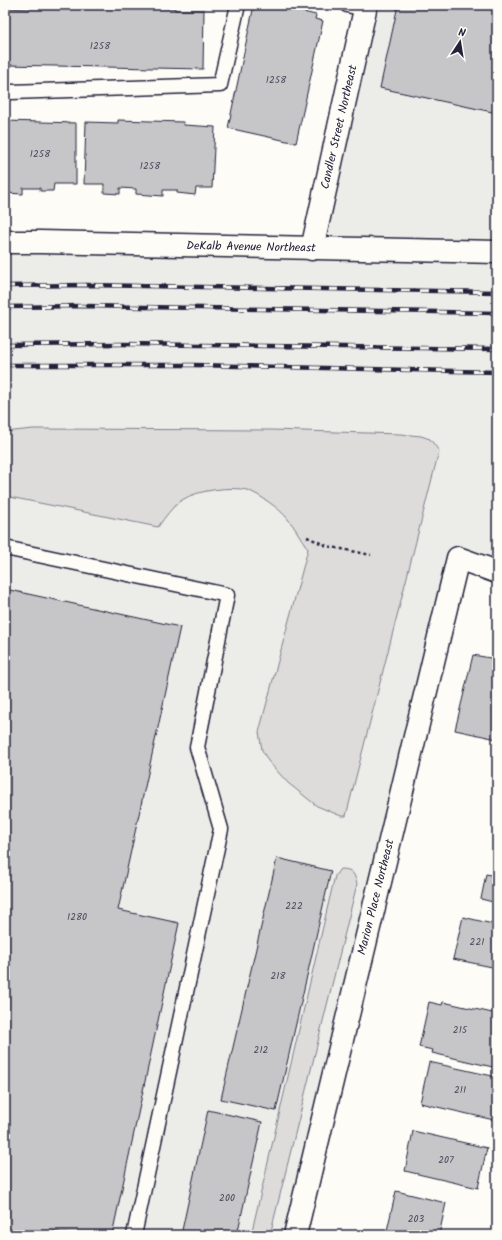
<svg xmlns="http://www.w3.org/2000/svg" width="502" height="1240" font-family="Kalam,sans-serif">
  <style>
    .built { fill: #ecece9 }
    .green { fill: #dddcdb; stroke: #807f8b }
    .building { fill: #c6c6c8; stroke: #22223b }
    .lines { fill: none; stroke-linecap: round; stroke-linejoin: round }
    .service-casing { stroke: #22223b; stroke-width: 17 }
    .minor-casing { stroke: #22223b; stroke-width: 25 }
    .secondary-casing { stroke: #22223b; stroke-width: 25 }
    .path { stroke: #22223b; stroke-width: 2.5; stroke-dasharray: 3 3; stroke-linecap: butt }
    .service { stroke: #fdfcf7; stroke-width: 14 }
    .minor { stroke: #fdfcf7; stroke-width: 22 }
    .secondary { stroke: #fdfcf7; stroke-width: 22 }
    .rail-casing { stroke: #22223b; stroke-width: 4.5 }
    .rail { stroke: #fdfcf7; stroke-width: 3; stroke-dasharray: 9; stroke-linecap: butt }
    .labels { text-anchor: middle; dominant-baseline: central; stroke-width: 3; stroke-linejoin: round; paint-order: stroke }
    .number-label { font-size: 10px; fill: #4b4b5e }
    .street-label { font-size: 12px; fill: #22223b; stroke: #fdfcf7 }
  </style>
  <rect width="100%" height="100%" fill="#fdfcf7"/>
  <filter id="ink" filterUnits="userSpaceOnUse"><feTurbulence type="fractalNoise" baseFrequency=".025" numOctaves="2"/><feDisplacementMap in="SourceGraphic" scale="8" xChannelSelector="R" yChannelSelector="G"/><feConvolveMatrix kernelMatrix="1 2 1 2 8 2 1 2 1" color-interpolation-filters="sRGB"/></filter>
  <g filter="url(#ink)">
    <polygon class="built" points="379,5 497,5 497,579 450,566 299,1235 5,1235 5,246 325,244"/>
    <g class="green">
      <path d="M33,429L271,430L400,434L421,436L430,439L439,451L346,816H341L317,806L288,783L268,761L262,750L259,732L308,549C301,539 295,527 287,518C280,509 259,494 247,490C231,486 197,490 182,500C172,507 165,517 158,527L5,496V432Z"/>
      <path d="M340,869C353,869 354,873 357,884L270,1235H251L333,884L335,876Z"/>
    </g>
    <g class="building">
      <polygon points="30,5 168,5 168,8 175,8 175,10 204,10 203,69 5,65 5,8 30,9"/>
      <polygon points="254,5 273,5 316,15 315,19 323,21 296,143 228,128"/>
      <polygon points="398,5 497,5 497,113 380,88"/>
      <polygon points="118,120 183,122 184,125 215,127 212,188 196,188 195,195 177,193 177,190 163,190 163,196 136,194 136,189 120,188 120,194 104,193 104,184 84,184 86,122 118,123"/>
      <polygon points="5,121 76,123 76,184 54,184 53,191 40,191 40,188 23,188 23,194 5,193"/>
      <polygon points="5,589 180,627 118,910 179,923 112,1235 71,1235 54,1231 53,1235 5,1235"/>
      <polygon points="497,654 497,739 455,730 473,655 496,659"/>
      <polygon points="277,858 331,871 276,1111 221,1099"/>
      <polygon points="497,871 497,903 481,899 486,874 496,876"/>
      <polygon points="463,917 497,925 497,968 453,959"/>
      <polygon points="429,1002 442,1005 443,1002 497,1014 497,1068 432,1053 433,1050 419,1047"/>
      <polygon points="429,1062 497,1077 497,1105 494,1120 420,1103"/>
      <polygon points="208,1110 262,1122 237,1235 181,1235"/>
      <polygon points="413,1131 487,1148 478,1188 405,1171"/>
      <polygon points="396,1191 446,1203 439,1235 386,1235"/>
    </g>
    <g class="lines">
      <g class="service-casing">
        <g id="service">
          <polyline points="347,5 365,9"/>
          <polyline points="5,92 11,92 220,85 238,5"/>
          <polyline points="5,548 227,595 197,747 221,829 134,1235"/>
        </g>
      </g>
      <g class="minor-casing">
        <g id="minor">
          <polyline points="312,249 366,5"/>
          <polyline points="295,1235 458,558 497,572"/>
        </g>
      </g>
      <g class="secondary-casing">
        <polyline id="secondary" points="5,242 40,242 497,252"/>
      </g>
      <polyline class="path" points="307,537 327,546 371,555"/>
      <use href="#service" class="service"/>
      <use href="#minor" class="minor"/>
      <use href="#secondary" class="secondary"/>
      <g class="rail-casing">
        <g id="rail">
          <polyline points="5,286 85,285 497,292"/>
          <polyline points="5,307 83,306 497,313"/>
          <polyline points="5,345 121,344 497,349"/>
          <polyline points="5,365 193,365 497,372"/>
        </g>
      </g>
      <use href="#rail" class="rail"/>
    </g>
  </g>
  <g class="labels">
    <g class="number-label">
      <text x="100" y="46">1258</text>
      <text x="276" y="80">1258</text>
      <text x="40" y="154">1258</text>
      <text x="150" y="166">1258</text>
      <text x="294" y="906">222</text>
      <text x="77" y="917">1280</text>
      <text x="477" y="942">221</text>
      <text x="278" y="976">218</text>
      <text x="460" y="1030">215</text>
      <text x="261" y="1050">212</text>
      <text x="460" y="1090">211</text>
      <text x="446" y="1160">207</text>
      <text x="227" y="1198">200</text>
      <text x="416" y="1219">203</text>
    </g>
    <g class="street-label">
      <text transform="translate(339 127) rotate(-77)">Candler Street Northeast</text>
      <text transform="translate(251 247) rotate(1)">DeKalb Avenue Northeast</text>
      <text transform="translate(376 897) rotate(-76)">Marion Place Northeast</text>
    </g>
  </g>
  <rect width="502" height="1240" fill="none" stroke="#fdfcf7" stroke-width="20"/>
  <rect x="10" y="10" width="482" height="1220" fill="none" stroke="#22223b" stroke-width="1.5" filter="url(#ink)"/>
  <g transform="translate(460 42) rotate(12)" stroke="#fdfcf7" stroke-width="3" paint-order="stroke">
  <path d="M0-3L7 15L0 10L-7 15Z" fill="#22223b"/>
  <text y="-6" font-size="11" font-weight="bold" text-anchor="middle" fill="#22223b">N</text>
  </g>
</svg>
